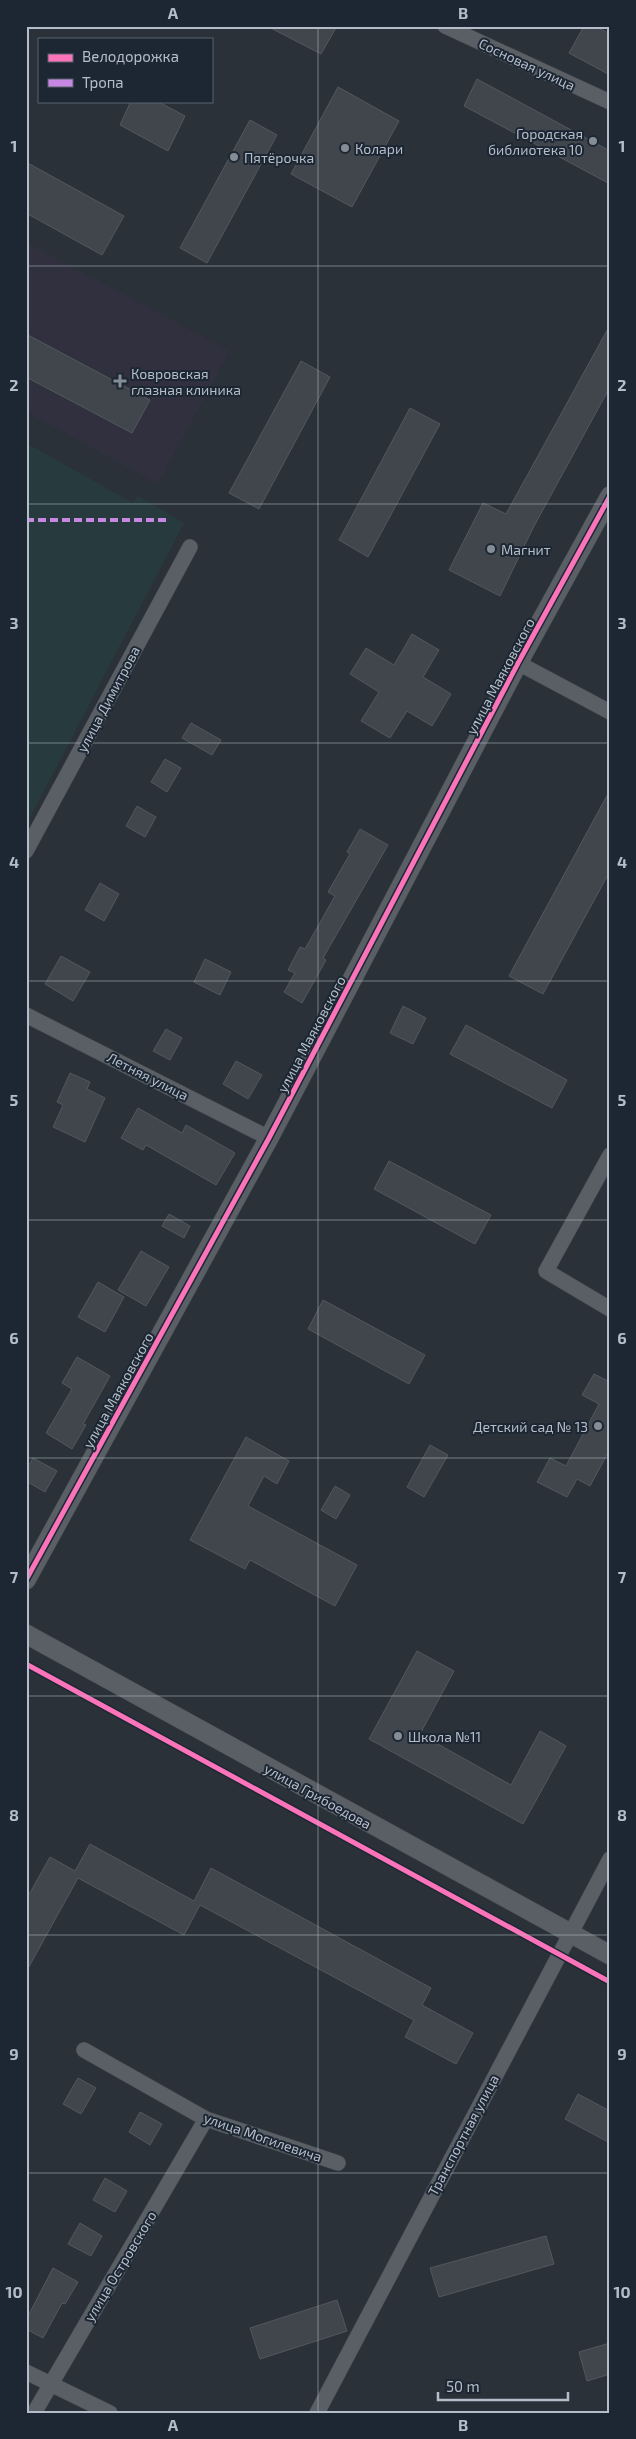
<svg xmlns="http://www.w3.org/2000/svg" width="636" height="2439" font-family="'Exo 2',sans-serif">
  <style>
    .medical { fill: #30303e }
    .green { fill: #273b3e }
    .building { fill: #41464c; stroke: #52585f }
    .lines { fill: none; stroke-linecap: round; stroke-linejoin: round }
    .minor-casing { stroke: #484d53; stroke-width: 16 }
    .tertiary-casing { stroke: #484d53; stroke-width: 20 }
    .minor { stroke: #5a5f66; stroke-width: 15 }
    .tertiary { stroke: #5a5f66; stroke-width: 19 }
    .quiet { stroke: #c787e3; stroke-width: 4; stroke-dasharray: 8 4; stroke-linecap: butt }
    .cycleway-casing { stroke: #1d2733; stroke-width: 8 }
    .cycleway { stroke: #fb73b8; stroke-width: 5 }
    .grid { fill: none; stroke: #b4bdc9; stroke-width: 1; stroke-opacity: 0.55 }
    .poi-dot { fill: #848c96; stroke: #1d2733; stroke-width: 2 }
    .labels { text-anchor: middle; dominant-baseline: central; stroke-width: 4; stroke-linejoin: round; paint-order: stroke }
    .street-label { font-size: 14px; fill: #b4bdc9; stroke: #1d2733 }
    .poi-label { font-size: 14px; fill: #b4bdc9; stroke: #1d2733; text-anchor: start }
    .neatline { fill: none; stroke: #b4bdc9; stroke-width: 2 }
    .grid-label { font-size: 16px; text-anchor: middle; font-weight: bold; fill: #b4bdc9 }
  </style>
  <rect width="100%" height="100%" fill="#2a3138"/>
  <polygon class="medical" points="26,242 230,351 158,484 26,412"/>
  <polygon class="green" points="26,443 133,503 138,496 184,523 26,825"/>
  <g class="building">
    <polygon points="267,26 337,26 321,54"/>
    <polygon points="584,26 595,26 610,34 610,75 569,53"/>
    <polygon points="477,79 610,151 610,184 464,106"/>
    <polygon points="338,87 399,121 352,207 291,174"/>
    <polygon points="131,101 157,101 185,116 168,151 120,125"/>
    <polygon points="250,120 277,135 207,263 180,248"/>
    <polygon points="26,162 124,216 102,255 26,213"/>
    <polygon points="610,325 610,387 533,528 500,596 449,570 483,503 506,514"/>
    <polygon points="26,334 150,400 132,433 26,377"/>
    <polygon points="301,361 330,377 259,509 229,493"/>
    <polygon points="410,408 440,424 368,557 339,540"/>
    <polygon points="412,634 439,650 423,677 451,694 432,726 407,711 390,738 361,721 379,692 350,674 366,648 394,665"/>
    <polygon points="191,723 221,740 212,755 182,738"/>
    <polygon points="165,759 181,768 167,792 151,782"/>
    <polygon points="610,790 610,871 543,994 509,976"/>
    <polygon points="137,806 156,817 145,837 126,826"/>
    <polygon points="360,829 388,845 323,958 326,960 302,1003 284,992 295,973 288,970 300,947 305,949 335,896 328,892 350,854 347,852"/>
    <polygon points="100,883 119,894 104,921 85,910"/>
    <polygon points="61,956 90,972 73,1001 45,984"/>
    <polygon points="205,959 231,972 220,995 194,982"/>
    <polygon points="403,1006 426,1018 413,1044 390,1033"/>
    <polygon points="466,1025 567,1080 552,1108 450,1054"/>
    <polygon points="166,1029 182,1038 170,1060 153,1051"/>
    <polygon points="236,1061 262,1075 248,1099 223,1084"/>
    <polygon points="70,1073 90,1082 87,1089 105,1098 85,1142 53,1127 63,1105 57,1102"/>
    <polygon points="138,1108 182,1133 186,1125 235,1153 216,1185 146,1145 143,1150 121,1138"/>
    <polygon points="389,1161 491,1215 475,1244 374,1189"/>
    <polygon points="169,1214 190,1226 184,1238 162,1226"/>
    <polygon points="141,1251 169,1267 146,1306 118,1290"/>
    <polygon points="98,1282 124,1297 105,1332 78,1317"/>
    <polygon points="323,1300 425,1355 409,1384 308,1329"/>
    <polygon points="77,1357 110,1376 83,1424 86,1425 72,1449 46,1433 72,1389 62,1383"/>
    <polygon points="594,1374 610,1382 610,1449 590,1486 577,1479 567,1497 537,1482 550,1458 566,1466 599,1404 582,1395"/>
    <polygon points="246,1437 289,1461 277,1484 264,1476 248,1506 357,1565 335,1606 250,1560 245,1569 190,1540"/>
    <polygon points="430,1445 448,1455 424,1497 407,1487"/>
    <polygon points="33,1458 57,1471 45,1492 26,1481 26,1470"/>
    <polygon points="335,1486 350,1495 336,1519 321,1510"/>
    <polygon points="417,1651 454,1671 420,1734 511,1785 540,1731 566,1746 523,1824 369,1739"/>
    <polygon points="90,1844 194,1901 211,1868 431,1988 422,2005 473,2033 456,2064 405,2037 414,2020 200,1905 184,1935 78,1878 26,1972 26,1900 50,1857 75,1871"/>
    <polygon points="78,2078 96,2088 81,2114 63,2104"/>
    <polygon points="578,2094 610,2111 610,2143 565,2119"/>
    <polygon points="140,2112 162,2124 150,2145 129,2132"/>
    <polygon points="105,2178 127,2191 115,2212 93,2200"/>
    <polygon points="80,2223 102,2236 91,2256 68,2244"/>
    <polygon points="546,2236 554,2264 439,2297 430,2268"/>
    <polygon points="53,2268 78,2282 65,2304 62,2303 43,2338 26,2329 26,2320"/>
    <polygon points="337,2300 347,2331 260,2359 250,2328"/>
    <polygon points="610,2343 610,2374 587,2381 579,2352"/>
  </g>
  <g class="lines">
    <g class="minor-casing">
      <g id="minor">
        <polyline points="445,26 610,102"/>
        <polyline points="518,663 610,712"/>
        <polyline points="26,851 190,547"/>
        <polyline points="26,1015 269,1138"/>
        <polyline points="610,1155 546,1271 610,1309"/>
        <polyline points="84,2050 206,2119 338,2163"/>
        <polyline points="26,2372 110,2413"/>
        <polyline points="34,2413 206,2119"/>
        <polyline points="317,2413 610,1859"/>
      </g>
    </g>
    <g class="tertiary-casing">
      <g id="tertiary">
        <polyline points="26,1580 269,1138 518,663 610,496"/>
        <polyline points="26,1634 610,1955"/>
      </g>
    </g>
    <use href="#minor" class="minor"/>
    <use href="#tertiary" class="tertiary"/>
    <polyline class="quiet" points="26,520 170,520"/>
    <g class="cycleway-casing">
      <g id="cycleway">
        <polyline points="26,1580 269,1138 518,663 610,496"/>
        <polyline points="26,1664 610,1982"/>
      </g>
    </g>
    <use href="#cycleway" class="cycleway"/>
  </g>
  <path class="grid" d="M318,26V2413M26,266H610M26,504H610M26,743H610M26,981H610M26,1220H610M26,1458H610M26,1696H610M26,1935H610M26,2173H610"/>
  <g class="poi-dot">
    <circle cx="593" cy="141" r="5"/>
    <circle cx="345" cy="148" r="5"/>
    <circle cx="234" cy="157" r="5"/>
    <path d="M117.5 373.5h5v5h5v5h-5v5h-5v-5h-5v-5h5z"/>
    <circle cx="491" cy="549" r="5"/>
    <circle cx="598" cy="1426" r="5"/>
    <circle cx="398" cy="1736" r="5"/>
  </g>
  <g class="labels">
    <g class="street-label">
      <text transform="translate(527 64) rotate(25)">Сосновая улица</text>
      <text transform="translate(500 676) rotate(-62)">улица Маяковского</text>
      <text transform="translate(108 699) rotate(-62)">улица Димитрова</text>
      <text transform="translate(311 1034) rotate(-62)">улица Маяковского</text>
      <text transform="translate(148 1076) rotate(27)">Летняя улица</text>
      <text transform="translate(118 1390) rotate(-61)">улица Маяковского</text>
      <text transform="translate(318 1796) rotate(29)">улица Грибоедова</text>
      <text transform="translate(463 2135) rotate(-62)">Транспортная улица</text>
      <text transform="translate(263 2137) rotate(19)">улица Могилевича</text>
      <text transform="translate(120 2266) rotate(-59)">улица Островского</text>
    </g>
    <g class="poi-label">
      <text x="583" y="133" text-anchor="end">Городская<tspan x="583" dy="16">библиотека 10</tspan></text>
      <text x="355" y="148">Колари</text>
      <text x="244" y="157">Пятёрочка</text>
      <text x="131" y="373">Ковровская<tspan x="131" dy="16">глазная клиника</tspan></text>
      <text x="501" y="549">Магнит</text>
      <text x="588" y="1426" text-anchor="end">Детский сад № 13</text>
      <text x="408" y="1736">Школа №11</text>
    </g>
  </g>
  <rect width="636" height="2439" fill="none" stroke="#1d2733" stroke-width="55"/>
  <rect x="38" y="38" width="175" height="65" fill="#1d2733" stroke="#59636f"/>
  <rect x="48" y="54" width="25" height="8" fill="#fb73b8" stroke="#59636f"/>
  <text x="82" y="62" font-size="15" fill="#b4bdc9">Велодорожка</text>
  <rect x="48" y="79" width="25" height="8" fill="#c787e3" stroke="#59636f"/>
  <text x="82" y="88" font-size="15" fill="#b4bdc9">Тропа</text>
  <path d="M438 2392v8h130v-8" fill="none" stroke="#b4bdc9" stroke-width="2.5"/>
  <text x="446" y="2392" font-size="15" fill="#b4bdc9" stroke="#1d2733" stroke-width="4" paint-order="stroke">50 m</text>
  <rect x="28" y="28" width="580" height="2384" class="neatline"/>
  <g class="grid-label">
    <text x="173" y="19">A</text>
    <text x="463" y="19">B</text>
    <text x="14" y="152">1</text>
    <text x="622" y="152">1</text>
    <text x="14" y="391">2</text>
    <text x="622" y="391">2</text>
    <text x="14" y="629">3</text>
    <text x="622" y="629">3</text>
    <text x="14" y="868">4</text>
    <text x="622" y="868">4</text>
    <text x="14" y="1106">5</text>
    <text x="622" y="1106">5</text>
    <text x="14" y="1344">6</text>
    <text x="622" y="1344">6</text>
    <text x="14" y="1583">7</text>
    <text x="622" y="1583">7</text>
    <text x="14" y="1821">8</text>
    <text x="622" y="1821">8</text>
    <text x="14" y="2060">9</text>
    <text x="622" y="2060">9</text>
    <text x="14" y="2298">10</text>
    <text x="622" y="2298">10</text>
    <text x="173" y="2431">A</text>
    <text x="463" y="2431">B</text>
  </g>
</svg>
